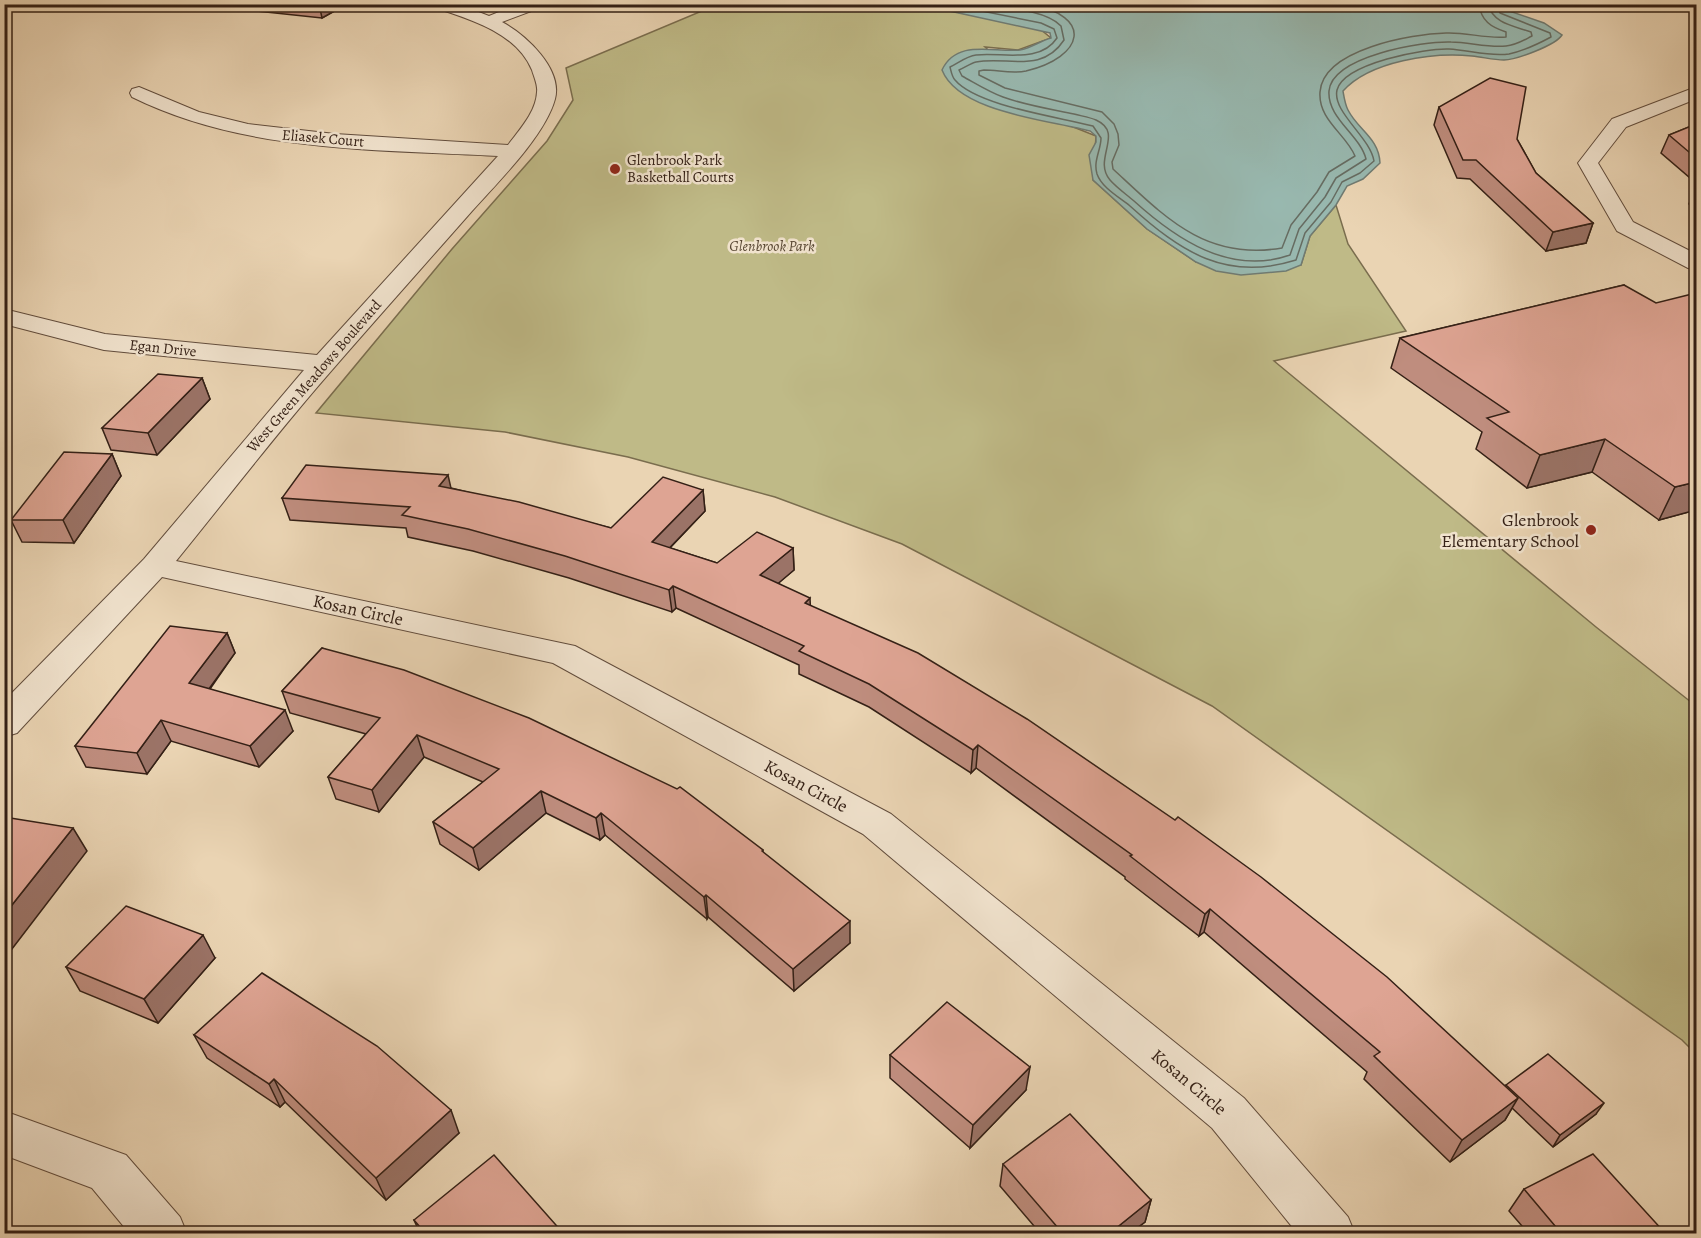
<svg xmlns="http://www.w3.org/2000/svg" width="1701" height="1238" font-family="Alegreya,serif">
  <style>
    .green { fill: #bfba87; stroke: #7a6d4e; stroke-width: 1.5 }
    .water { fill: #98b8af; stroke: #707b72; stroke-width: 1.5 }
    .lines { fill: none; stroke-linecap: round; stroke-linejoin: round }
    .shore { stroke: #666c62; stroke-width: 1.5 }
    .minor-casing { stroke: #624d3d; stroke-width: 2 }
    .minor { fill: #f1e3ce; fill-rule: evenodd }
    .wall { fill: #bf8d7e; stroke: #342016; stroke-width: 1.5 }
    .shaded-wall { fill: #9b7367; stroke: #342016; stroke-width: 1.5 }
    .building { fill: #dea493; stroke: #342016; stroke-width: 1.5 }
    .poi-dot { fill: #8f2418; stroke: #f1e3ce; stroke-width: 2 }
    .labels { text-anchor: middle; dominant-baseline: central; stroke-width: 5; stroke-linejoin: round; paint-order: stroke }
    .far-street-label { font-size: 15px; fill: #342016; stroke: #f1e3ce }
    .far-poi-label { font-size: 15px; fill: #342016; stroke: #f1e3ce; text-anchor: start }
    .far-park-label { font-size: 15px; font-style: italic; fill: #574632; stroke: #f1e3ce }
    .poi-label { font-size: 18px; fill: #342016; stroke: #f1e3ce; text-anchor: end }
    .street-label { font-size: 18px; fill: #342016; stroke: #f1e3ce }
  </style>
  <rect width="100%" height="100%" fill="#ead4b3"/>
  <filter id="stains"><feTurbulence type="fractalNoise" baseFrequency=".00333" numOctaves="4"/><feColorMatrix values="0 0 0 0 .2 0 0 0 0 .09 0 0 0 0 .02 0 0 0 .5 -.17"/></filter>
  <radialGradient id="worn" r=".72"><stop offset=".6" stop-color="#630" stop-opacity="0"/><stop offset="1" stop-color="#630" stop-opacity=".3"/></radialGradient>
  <polygon class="green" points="716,5 922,5 1040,29 1051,38 1018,50 985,47 1071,126 1096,136 1093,180 1147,229 1196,262 1301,265 1310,236 1336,205 1348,244 1406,331 1274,361 1596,627 1696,706 1696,1054 1682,1040 1212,706 902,544 775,497 628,457 505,432 316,413 452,249 547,141 573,100 566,68"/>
  <path class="water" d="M922,5H1492L1544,23L1562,35C1556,45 1516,60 1504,60C1493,60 1483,57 1472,56C1433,52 1370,61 1343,91C1344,97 1345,104 1348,110C1358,130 1379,138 1380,163L1363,179L1347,186L1336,205L1310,236L1301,265L1286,271L1241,275L1216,271L1196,262L1147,229L1093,180L1089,155L1096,142V136L1090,131C1050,120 959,113 942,70C957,38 995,53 1020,50C1031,48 1040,41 1051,38L1050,33Z"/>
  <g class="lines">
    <g class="shore">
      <path d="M947,4L1041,23L1054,29L1057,38C1040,64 1002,52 976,55C967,56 958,63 950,67C951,71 952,77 955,80C977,106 1059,117 1093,126L1101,138C1101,150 1093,161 1097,174C1102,188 1119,197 1130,206C1181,252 1226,282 1296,260L1305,233L1331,202L1342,182L1360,173L1374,161C1370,137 1332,112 1337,90C1344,63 1426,48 1449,49C1469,50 1489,57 1509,54C1523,51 1538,44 1551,37L1550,33L1500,13L1496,4"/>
      <path d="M979,4C1002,8 1045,9 1061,26L1064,40C1042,74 1007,56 976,62C971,63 964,68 959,70L962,76C975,83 989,92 1003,97C1025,105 1050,109 1074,114C1081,116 1089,117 1096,120C1125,133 1092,159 1110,180C1117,188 1126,194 1134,201C1176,239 1230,276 1290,255L1299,229L1325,197L1336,178L1366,159C1360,135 1327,118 1329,91C1332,56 1423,41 1451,42C1469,42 1488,48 1506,46C1516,45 1524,40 1532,36L1531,32C1514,26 1493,24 1488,4"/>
      <path d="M1029,4C1095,16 1084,57 1026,71C1012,74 998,70 984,70L979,71V75L1005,88L1102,112L1114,124L1118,134L1119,145L1112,162L1113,169C1165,217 1205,261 1282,248L1291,225L1317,192L1329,172L1355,156C1346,134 1318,120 1320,92C1323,49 1412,34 1446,33C1466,32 1486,39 1506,37V32C1491,27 1481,21 1479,4"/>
    </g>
    <g class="minor-casing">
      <g id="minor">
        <path d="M431,4H458L489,16L519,4H544L542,7L502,22C526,35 563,69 555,99C545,136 497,183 472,211C421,269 369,327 319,385C270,442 224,502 176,561L575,646L891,814L1244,1098L1348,1217L1355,1234H1298L1212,1128L863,834L553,663L162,577L17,733L4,737V701L144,559L304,370L104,350L4,324V309L105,334L317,355L498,156C376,149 245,153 132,97L130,93L132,89L139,87L199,112L248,124L335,134L508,145C520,129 536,112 537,92C538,85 534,77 532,70C516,32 469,19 433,7Z"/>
        <polygon points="1679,4 1696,4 1696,13"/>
        <polygon points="1696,87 1696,99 1626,127 1598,163 1633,222 1696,254 1696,270 1688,268 1617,231 1578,163 1612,119"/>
        <polygon points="4,1111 126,1155 180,1217 187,1234 130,1234 92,1188 4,1155"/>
      </g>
    </g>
    <use href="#minor" class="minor"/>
  </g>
  <g class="wall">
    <polygon points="192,4 347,4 322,18"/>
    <polygon points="1439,107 1517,139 1536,173 1593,223 1586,243 1546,251 1470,179 1457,178 1434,125"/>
    <polygon points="1696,124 1696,183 1661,153 1669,135"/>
    <polygon points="1696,186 1696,208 1689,204"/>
    <polygon points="1624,285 1696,510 1659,520 1592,472 1527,488 1476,449 1482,432 1391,368 1400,338"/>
    <polygon points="202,378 210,399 157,455 111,450 102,428"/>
    <polygon points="112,454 121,476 74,543 22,542 11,520"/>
    <polygon points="451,488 611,528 703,490 705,511 670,548 717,563 793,548 794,570 778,583 1505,1086 1506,1085 1596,1114 1553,1147 1512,1108 1505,1120 1450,1162 1364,1079 1367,1072 1204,932 1199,936 1125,879 1125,877 976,768 971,773 869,707 799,674 799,665 676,608 672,612 569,578 473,551 408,537 406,528 290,520 282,498"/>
    <polygon points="227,633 235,653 210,689 293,731 259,767 171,741 147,774 86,767 75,746"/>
    <polygon points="322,648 763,850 763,853 850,943 794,991 708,917 707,919 605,835 600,840 546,813 479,870 440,844 433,822 483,782 424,757 379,812 336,799 328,777 366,734 290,713 282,691"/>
    <polygon points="215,958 158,1023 80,991 66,967"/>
    <polygon points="194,1035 459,1133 386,1200 285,1102 280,1107 207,1058"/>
    <polygon points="890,1055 1026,1090 970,1148 890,1078"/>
    <polygon points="1003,1164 1151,1200 1145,1222 1130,1233 1040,1233 1000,1186"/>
    <polygon points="1524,1189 1665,1233 1528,1233 1509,1211"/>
    <polygon points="414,1220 563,1233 420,1233"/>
  </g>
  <g class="shaded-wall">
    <polygon points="319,4 347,4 322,18"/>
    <polygon points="1593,223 1586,243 1546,251 1553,232"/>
    <polygon points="202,378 210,399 157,455 148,433"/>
    <polygon points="1605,439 1592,472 1527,488 1540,455"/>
    <polygon points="112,454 121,476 74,543 63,520"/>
    <polygon points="448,475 453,497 439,486"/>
    <polygon points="1696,482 1696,510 1659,520 1675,487"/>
    <polygon points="703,490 705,511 654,564 652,542"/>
    <polygon points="793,548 794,570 761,598 760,575"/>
    <polygon points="673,586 676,608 672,612 669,590"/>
    <polygon points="810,598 811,620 805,603"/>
    <polygon points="227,633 235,653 198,704 189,683"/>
    <polygon points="285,710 293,731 259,767 250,746"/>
    <polygon points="161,720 171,741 147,774 137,753"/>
    <polygon points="417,735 424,757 379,812 372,790"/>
    <polygon points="978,745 976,768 971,773 973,750"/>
    <polygon points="541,791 546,813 479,870 473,848"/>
    <polygon points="601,813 605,835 600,840 596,818"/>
    <polygon points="73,828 87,851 5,958 4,915"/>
    <polygon points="706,895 708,917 707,919 704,897"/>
    <polygon points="1210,909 1204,932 1199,936 1205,914"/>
    <polygon points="850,921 850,943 794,991 793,969"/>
    <polygon points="203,935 215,958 158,1023 144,999"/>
    <polygon points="1030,1067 1026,1090 970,1148 973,1125"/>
    <polygon points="274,1079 285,1102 280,1107 269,1084"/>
    <polygon points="1518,1098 1505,1120 1450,1162 1462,1140"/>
    <polygon points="1604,1103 1596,1114 1553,1147 1560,1135"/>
    <polygon points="451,1110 459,1133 386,1200 376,1178"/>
    <polygon points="1151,1200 1145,1222 1130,1233 1110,1233"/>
  </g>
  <g class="building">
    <polygon points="1490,78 1526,87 1517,139 1536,173 1593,223 1553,232 1476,160 1463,160 1439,107"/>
    <polygon points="1696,124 1696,158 1669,135"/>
    <polygon points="1624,285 1656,303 1696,293 1696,482 1675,487 1605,439 1540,455 1487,418 1509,412 1400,338"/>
    <polygon points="158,374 202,378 148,433 102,428"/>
    <polygon points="64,452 112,454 63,520 11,520"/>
    <polygon points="306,465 448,475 439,486 519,502 611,528 663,477 703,490 652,542 717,563 757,532 793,548 760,575 810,598 805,603 918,653 1027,719 1175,820 1178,817 1261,877 1387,977 1518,1098 1462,1140 1374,1056 1380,1052 1210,909 1205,914 1130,856 1132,855 978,745 973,750 869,684 799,651 804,646 673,586 669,590 565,556 468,529 402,515 410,507 282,498"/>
    <polygon points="170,626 227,633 189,683 285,710 250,746 161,720 137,753 75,746"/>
    <polygon points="322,648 404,670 529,718 677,789 680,787 763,850 762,851 850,921 793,969 706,895 704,897 601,813 596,818 541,791 473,848 433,822 499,769 417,735 372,790 328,777 380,718 282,691"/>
    <polygon points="4,817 73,828 4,915"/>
    <polygon points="126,906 203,935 144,999 66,967"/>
    <polygon points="262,973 377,1046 451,1110 376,1178 274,1079 269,1084 194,1035"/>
    <polygon points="947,1002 1030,1067 973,1125 890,1055"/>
    <polygon points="1548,1054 1604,1103 1560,1135 1506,1085"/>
    <polygon points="1070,1114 1151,1200 1110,1233 1051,1233 1059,1229 1003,1164"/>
    <polygon points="1593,1154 1665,1233 1561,1233 1524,1189"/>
    <polygon points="494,1155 563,1233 425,1233 414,1220"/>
  </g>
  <g class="poi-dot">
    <circle cx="615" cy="169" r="6"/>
    <circle cx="1591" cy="530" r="6"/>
  </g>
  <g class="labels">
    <g class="far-street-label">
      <text transform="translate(323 138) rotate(5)">Eliasek Court</text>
      <text transform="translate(163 348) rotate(6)">Egan Drive</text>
      <text transform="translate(314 376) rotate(-49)">West Green Meadows Boulevard</text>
    </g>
    <g class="far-poi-label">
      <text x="627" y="160">Glenbrook Park<tspan x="627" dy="17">Basketball Courts</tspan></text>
    </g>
    <g class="far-park-label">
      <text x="772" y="246">Glenbrook Park</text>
    </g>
    <g class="poi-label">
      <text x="1579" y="520">Glenbrook<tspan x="1579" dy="21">Elementary School</tspan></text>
    </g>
    <g class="street-label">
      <text transform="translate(358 610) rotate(12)">Kosan Circle</text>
      <text transform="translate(806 786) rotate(28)">Kosan Circle</text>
      <text transform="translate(1189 1082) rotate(40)">Kosan Circle</text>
    </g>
  </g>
  <rect width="1701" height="1238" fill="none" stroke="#ead4b3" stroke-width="24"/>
  <rect x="6" y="6" width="1689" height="1226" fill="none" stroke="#342016" stroke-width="3"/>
  <rect x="12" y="12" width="1677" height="1214" fill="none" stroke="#342016" stroke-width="1.5"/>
  <rect width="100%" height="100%" filter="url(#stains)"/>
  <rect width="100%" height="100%" fill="url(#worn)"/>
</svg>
